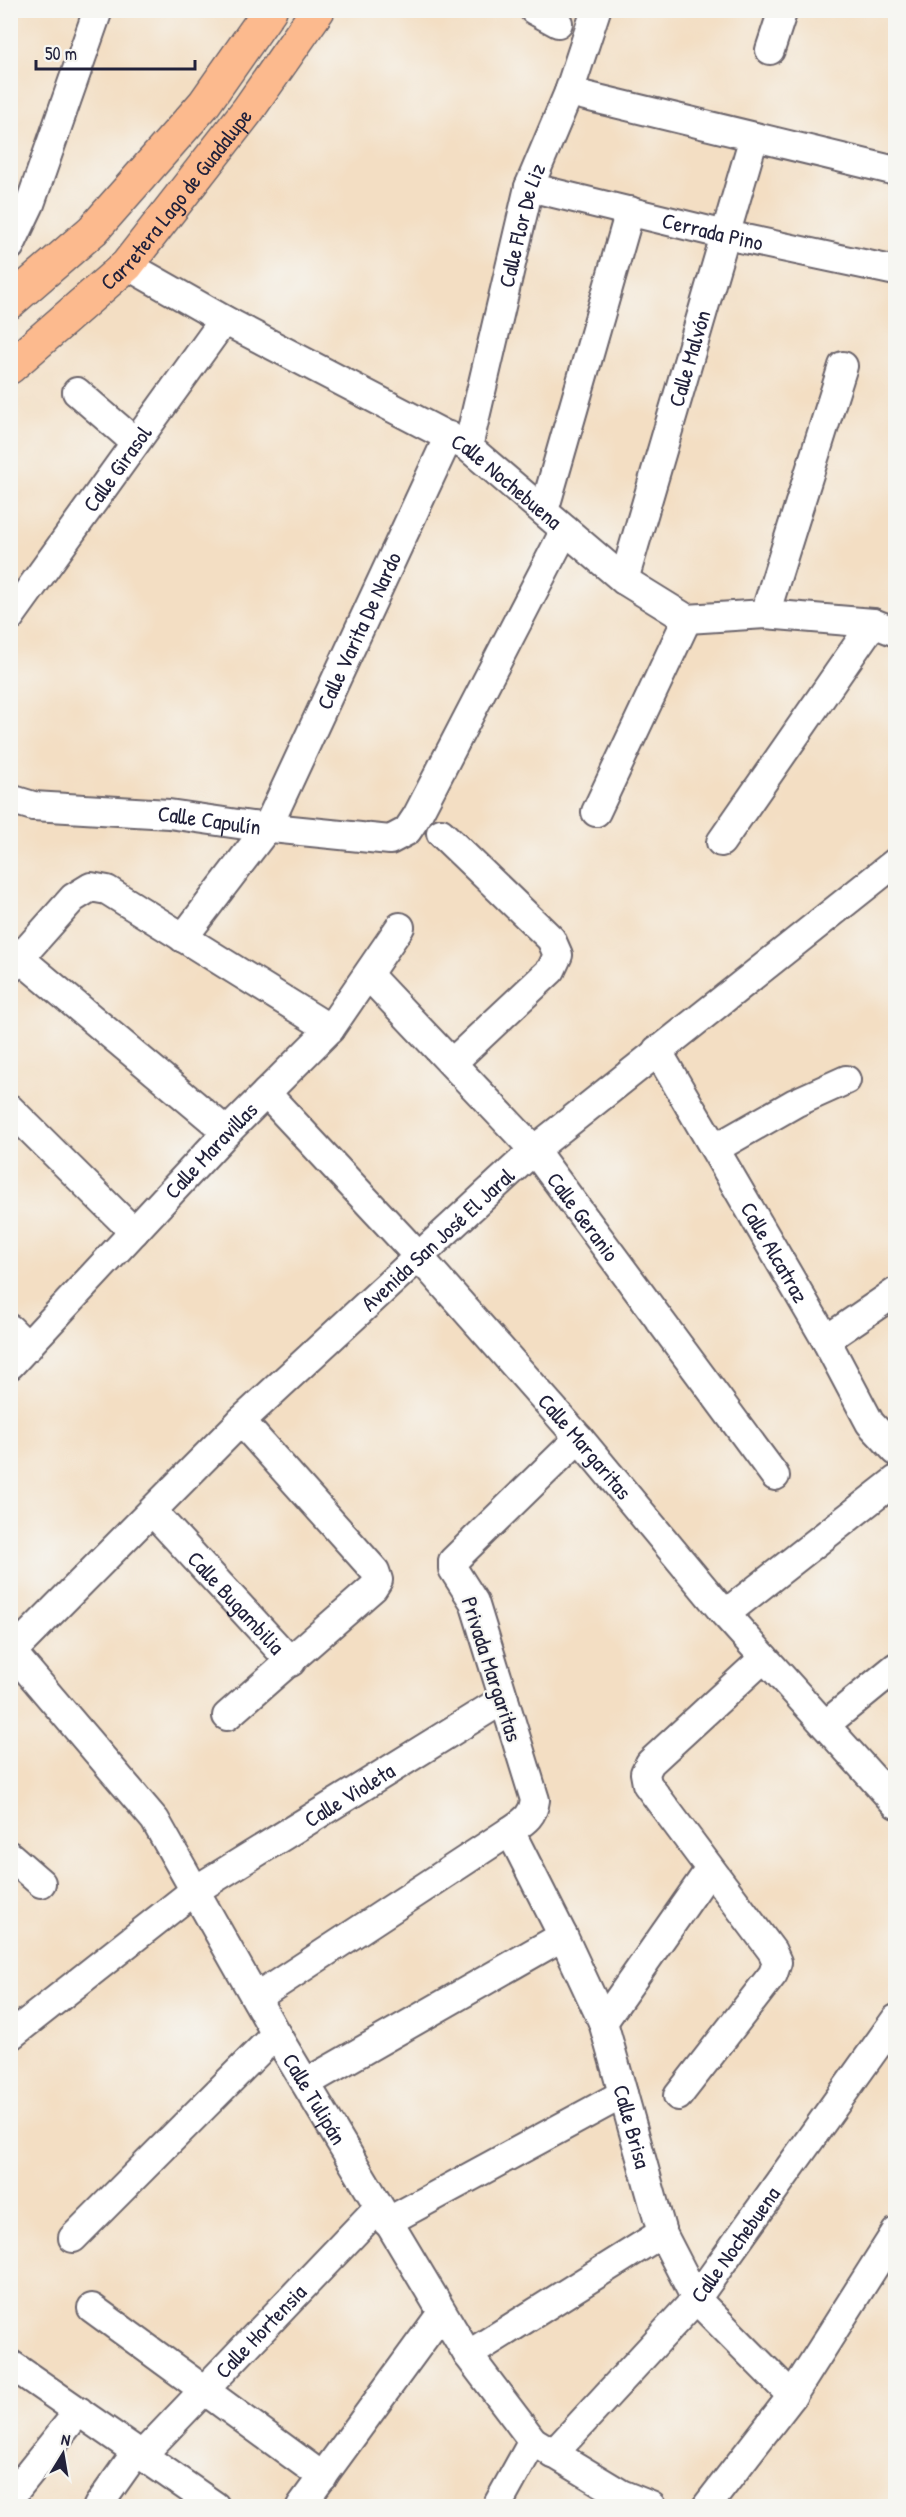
<svg xmlns="http://www.w3.org/2000/svg" width="906" height="2517" font-family="'Patrick Hand',sans-serif">
  <style>
    .lines { fill: none; stroke-linecap: round; stroke-linejoin: round }
    .minor-casing { stroke: #6b646b; stroke-width: 32 }
    .major-casing { stroke: #6b646b; stroke-width: 36 }
    .minor { stroke: #fff; stroke-width: 28 }
    .major { stroke: #fcba8e; stroke-width: 33 }
    .labels { text-anchor: middle; dominant-baseline: central; stroke-width: 4.5; stroke-linejoin: round; paint-order: stroke }
    .street-label { font-size: 22px; fill: #22223b; stroke: #f6f6f2 }
  </style>
  <rect width="100%" height="100%" fill="#f6f6f2"/>
  <filter id="ink" filterUnits="userSpaceOnUse"><feTurbulence type="fractalNoise" baseFrequency=".0167" numOctaves="2"/><feDisplacementMap in="SourceGraphic" scale="12" xChannelSelector="R" yChannelSelector="G"/><feConvolveMatrix kernelMatrix="1 2 1 2 8 2 1 2 1" color-interpolation-filters="sRGB"/></filter>
  <filter id="wash" filterUnits="userSpaceOnUse"><feTurbulence type="fractalNoise" baseFrequency=".008" numOctaves="4" result="noise"/><feDisplacementMap in="SourceGraphic" scale="24" xChannelSelector="R" yChannelSelector="G"/><feGaussianBlur stdDeviation="1.35" result="paint"/><feColorMatrix in="noise" values="0 0 0 0 0 0 0 0 0 0 0 0 0 0 0 0 0 1.4 0 .05"/><feComposite in="paint" operator="in"/></filter>
  <g filter="url(#wash)">
    <rect width="100%" height="100%" fill="#f3dec3"/>
  </g>
  <g filter="url(#ink)">
    <g class="lines">
      <g class="minor-casing">
        <g id="minor">
          <polyline points="534,10 558,23"/>
          <polyline points="770,50 783,10"/>
          <polyline points="569,92 896,171"/>
          <path id="s1" d="M529,187L726,235L896,271"/>
          <polyline points="10,246 30,204 98,10"/>
          <path id="s2" d="M127,265L224,320L468,447L624,580L687,619L765,614L873,623L896,632"/>
          <polyline points="77,392 135,442"/>
          <path id="s3" d="M468,447L529,187L569,92L596,10"/>
          <polyline points="544,511 630,211"/>
          <path id="s4" d="M624,580L754,137"/>
          <polyline points="765,614 843,366"/>
          <path id="s5" d="M10,617L224,320"/>
          <path id="s6" d="M10,799L33,806L169,814L252,826L390,840L407,831L417,816L565,530"/>
          <polyline points="596,812 687,619"/>
          <polyline points="441,833 551,939 558,955 551,970 453,1062"/>
          <polyline points="721,842 873,623"/>
          <path id="s7" d="M183,938L267,828L449,436"/>
          <polyline points="10,950 227,1132"/>
          <polyline points="10,969 73,898 91,887 107,890 330,1029"/>
          <path id="s8" d="M368,975L534,1150L775,1476"/>
          <path id="s9" d="M657,1050L826,1340L870,1423L896,1451"/>
          <path id="s10" d="M266,1093L420,1258L579,1438L725,1614L896,1804"/>
          <polyline points="10,1109 134,1232"/>
          <polyline points="716,1148 795,1103 846,1080"/>
          <polyline points="10,1329 28,1347"/>
          <polyline points="826,1340 896,1292"/>
          <path id="s11" d="M10,1365L227,1132L330,1029L400,927"/>
          <path id="s12" d="M153,1512L291,1662"/>
          <polyline points="725,1614 896,1480"/>
          <path id="s13" d="M12,1652L155,1820L276,2034L468,2355L533,2441L621,2494L651,2506"/>
          <path id="s14" d="M10,1654L241,1421L534,1150L896,862"/>
          <polyline points="227,1716 373,1588 378,1580 375,1571 241,1421"/>
          <polyline points="825,1725 896,1667"/>
          <path id="s15" d="M510,1831L563,1936L603,2022L662,2233L696,2299L792,2396"/>
          <polyline points="10,1856 41,1883"/>
          <path d="M256,1998L510,1831C523,1822 533,1817 535,1800L474,1602L453,1569V1561L579,1438"/>
          <polyline points="603,2022 710,1869"/>
          <path id="s16" d="M10,2036L194,1891L504,1699"/>
          <polyline points="306,2083 563,1936"/>
          <polyline points="678,2096 773,1974 777,1962 772,1951 647,1784 645,1773 650,1763 764,1658"/>
          <polyline points="387,2222 623,2094"/>
          <polyline points="73,2238 276,2034"/>
          <polyline points="92,2308 323,2477"/>
          <polyline points="468,2355 662,2233"/>
          <polyline points="10,2364 215,2506"/>
          <path id="s17" d="M143,2454L378,2208"/>
          <path id="s18" d="M553,2454L696,2299L896,2019"/>
          <polyline points="10,2497 79,2411"/>
          <polyline points="98,2506 137,2451"/>
          <polyline points="301,2506 442,2313"/>
          <polyline points="497,2506 533,2441"/>
          <polyline points="707,2506 792,2396 896,2232"/>
        </g>
      </g>
      <g class="major-casing">
        <g id="major">
          <polyline points="10,302 93,230 204,104 270,10"/>
          <path id="s19" d="M10,367L127,265L248,110L318,10"/>
        </g>
      </g>
      <use href="#minor" class="minor"/>
      <use href="#major" class="major"/>
    </g>
  </g>
  <g class="labels">
    <g class="street-label">
      <text stroke="none"><textPath href="#s19" startOffset="237">Carretera Lago de Guadalupe</textPath></text>
      <text stroke="none"><textPath href="#s3" startOffset="228">Calle Flor De Liz</textPath></text>
      <text stroke="none"><textPath href="#s1" startOffset="189">Cerrada Pino</textPath></text>
      <text stroke="none"><textPath href="#s4" startOffset="231">Calle Malvón</textPath></text>
      <text stroke="none"><textPath href="#s5" startOffset="183">Calle Girasol</textPath></text>
      <text stroke="none"><textPath href="#s2" startOffset="438">Calle Nochebuena</textPath></text>
      <text stroke="none"><textPath href="#s7" startOffset="356">Calle Varita De Nardo</textPath></text>
      <text stroke="none"><textPath href="#s6" startOffset="201">Calle Capulín</textPath></text>
      <text stroke="none"><textPath href="#s11" startOffset="294">Calle Maravillas</textPath></text>
      <text stroke="none"><textPath href="#s8" startOffset="324">Calle Geranio</textPath></text>
      <text stroke="none"><textPath href="#s14" startOffset="596">Avenida San José El Jaral</textPath></text>
      <text stroke="none"><textPath href="#s9" startOffset="234">Calle Alcatraz</textPath></text>
      <text stroke="none"><textPath href="#s10" startOffset="476">Calle Margaritas</textPath></text>
      <text stroke="none"><textPath href="#s12" startOffset="123">Calle Bugambilia</textPath></text>
      <text transform="translate(492 1669) rotate(72)">Privada Margaritas</text>
      <text stroke="none"><textPath href="#s16" startOffset="417">Calle Violeta</textPath></text>
      <text stroke="none"><textPath href="#s13" startOffset="542">Calle Tulipán</textPath></text>
      <text stroke="none"><textPath href="#s15" startOffset="321">Calle Brisa</textPath></text>
      <text stroke="none"><textPath href="#s18" startOffset="278">Calle Nochebuena</textPath></text>
      <text stroke="none"><textPath href="#s17" startOffset="170">Calle Hortensia</textPath></text>
    </g>
  </g>
  <rect width="906" height="2517" fill="none" stroke="#f6f6f2" stroke-width="36"/>
  <g transform="translate(63 2454) rotate(11)" stroke="#f6f6f2" stroke-width="4.5" paint-order="stroke">
  <path d="M0-4.5L10 22L0 15L-10 22Z" fill="#22223b"/>
  <text y="-9" font-size="16" font-weight="bold" text-anchor="middle" fill="#22223b">N</text>
  </g>
  <path d="M36 60v9h159v-9" fill="none" stroke="#22223b" stroke-width="3"/>
  <text x="45" y="60" font-size="18" fill="#22223b" stroke="#f6f6f2" stroke-width="4.5" paint-order="stroke">50 m</text>
</svg>
